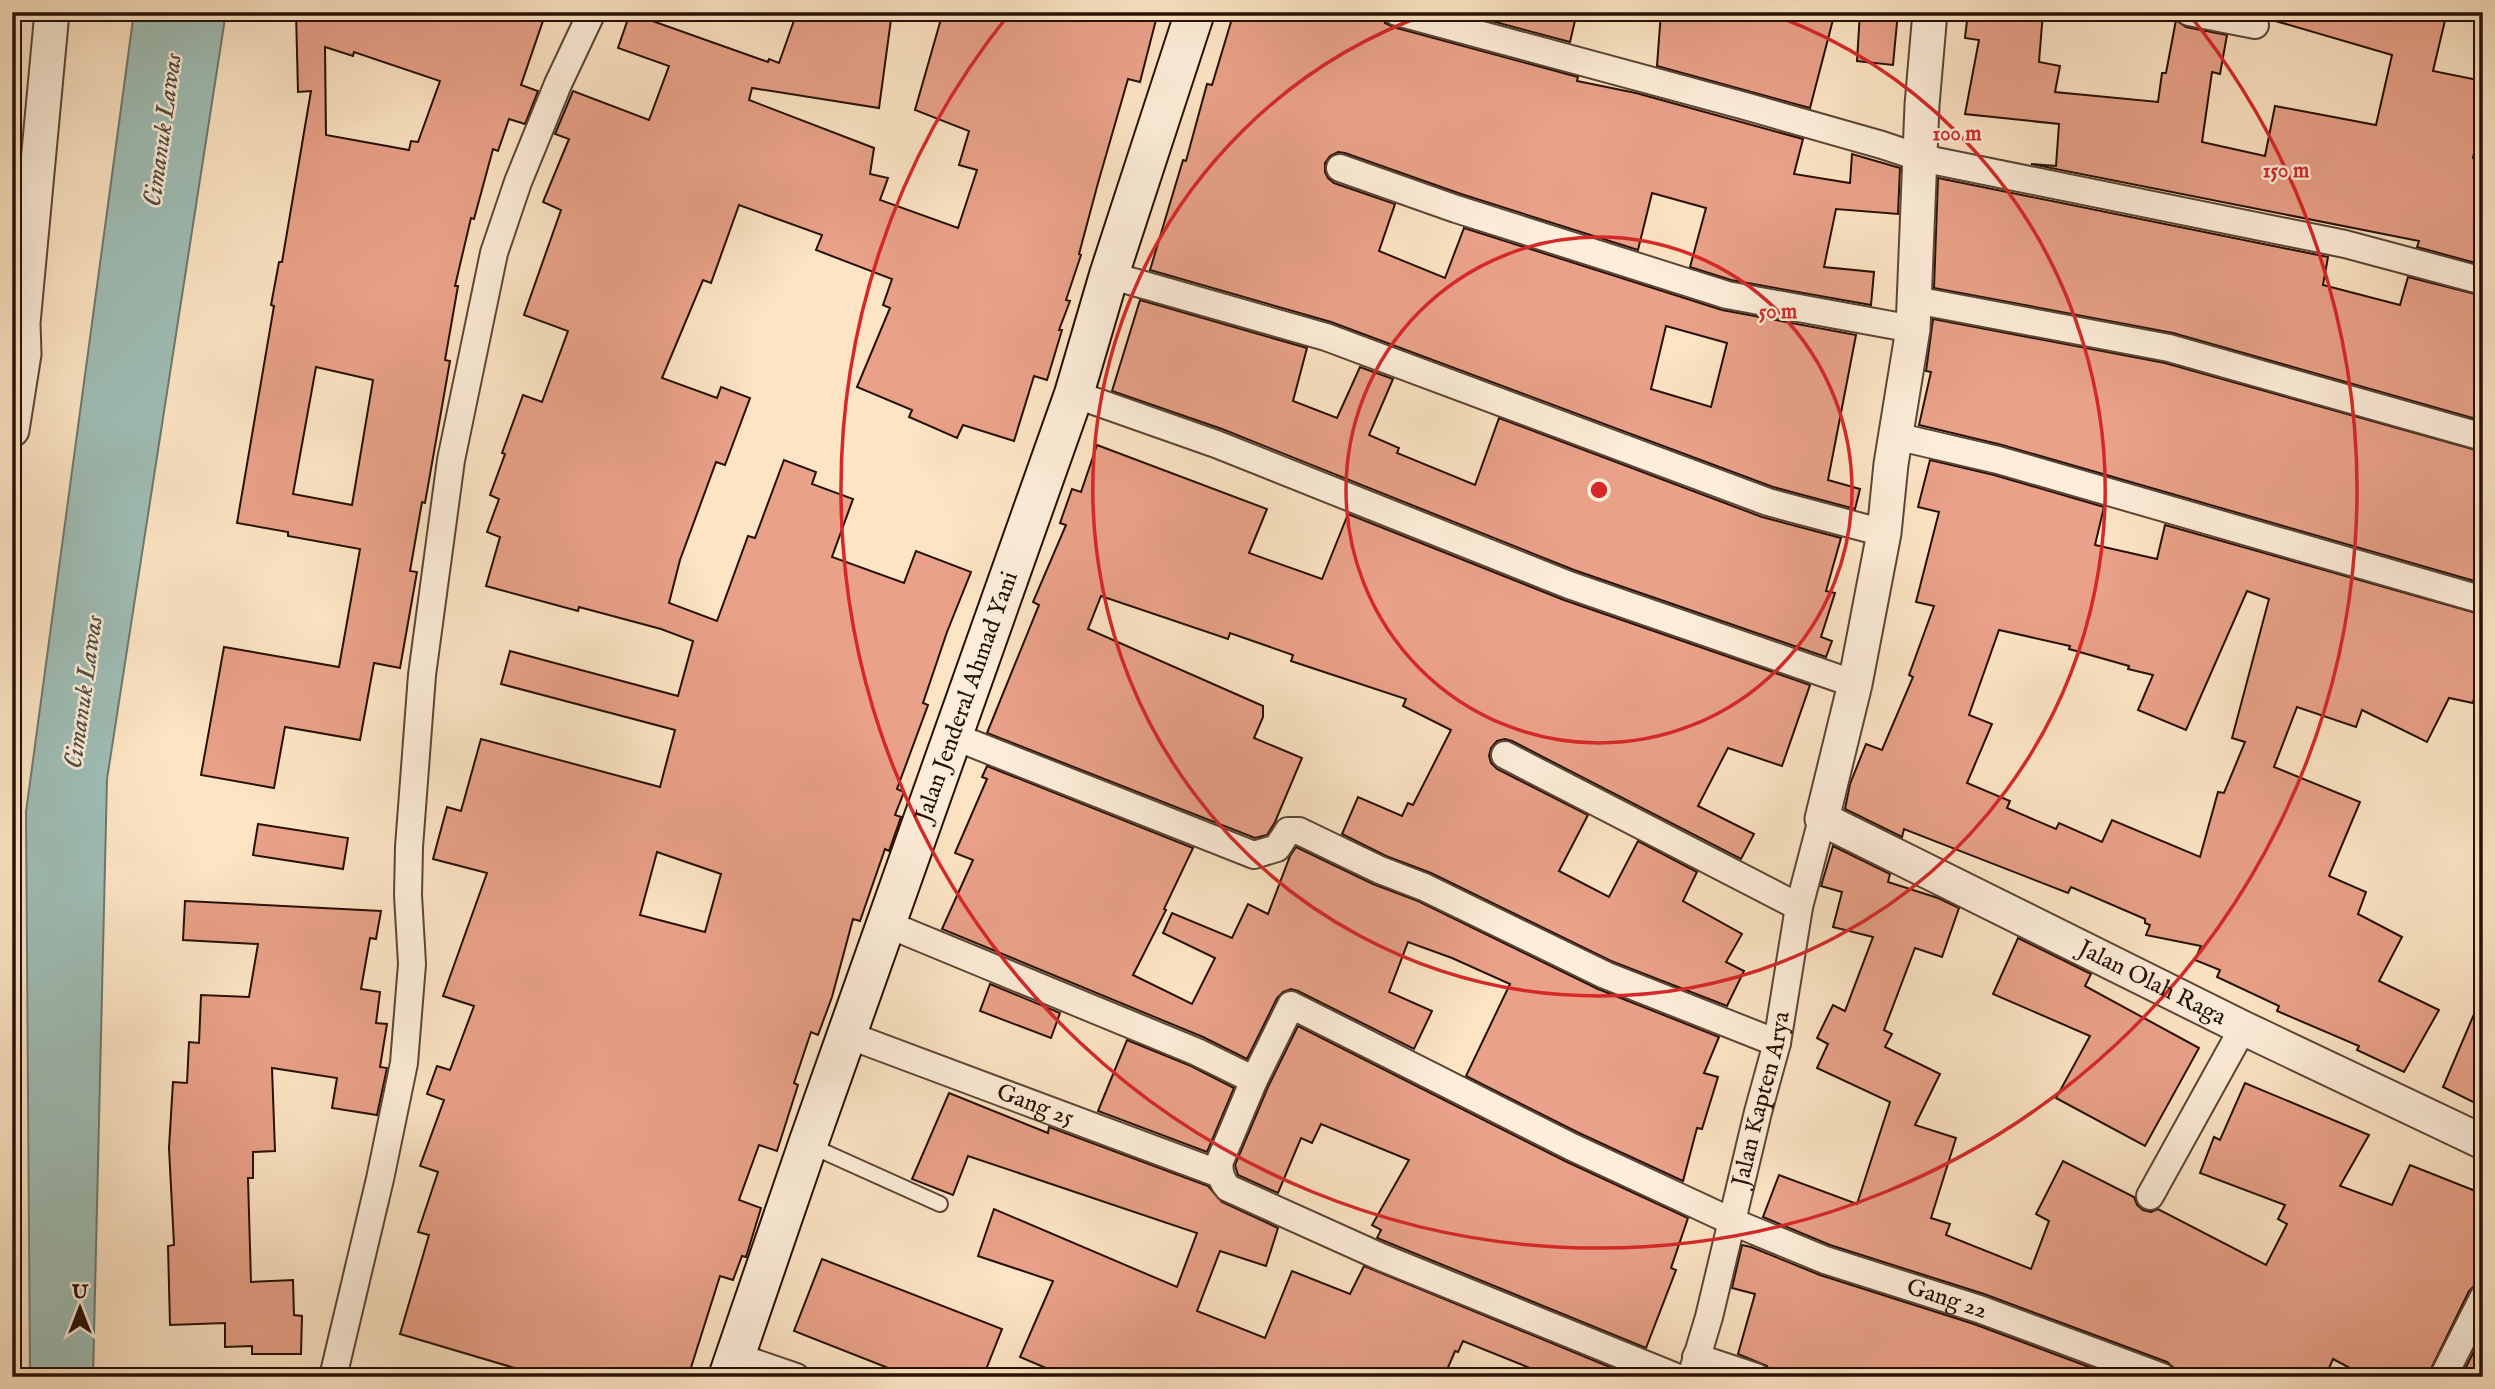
<svg xmlns="http://www.w3.org/2000/svg" width="2495" height="1389" font-family="'IM FELL English',serif">
  <style>
    .water { fill: #9fbeb6; stroke: #6f786f; stroke-width: 2 }
    .building { fill: #e9a189; stroke: #271005; stroke-width: 2; fill-rule: evenodd }
    .lines { fill: none; stroke-linecap: round; stroke-linejoin: round }
    .service-casing { stroke: #5c4535; stroke-width: 18 }
    .minor-casing { stroke: #5c4535; stroke-width: 30 }
    .tertiary-casing { stroke: #5c4535; stroke-width: 37 }
    .secondary-casing { stroke: #271005; stroke-width: 42 }
    .service { stroke: #fdedd9; stroke-width: 14 }
    .minor { stroke: #fdedd9; stroke-width: 26 }
    .tertiary { stroke: #fdedd9; stroke-width: 33 }
    .secondary { stroke: #fdedd9; stroke-width: 38 }
    .ring { fill: none; stroke: #d62828; stroke-width: 3.5 }
    .labels { text-anchor: middle; dominant-baseline: central; stroke-width: 5; stroke-linejoin: round; paint-order: stroke }
    .street-label { font-size: 24px; fill: #271005; stroke: #fdedd9 }
    .water-label { font-size: 26px; font-style: italic; fill: #514d43; stroke: #fdedd9 }
    .centre { fill: #d62828; stroke: #fdedd9; stroke-width: 3.5 }
    .ring-label { font-size: 21px; text-anchor: middle; font-weight: bold; fill: #d62828; stroke: #fdedd9; stroke-width: 5; stroke-linejoin: round; paint-order: stroke }
  </style>
  <rect width="100%" height="100%" fill="#fce4c4"/>
  <filter id="stains"><feTurbulence type="fractalNoise" baseFrequency=".00286" numOctaves="4"/><feColorMatrix values="0 0 0 0 .2 0 0 0 0 .09 0 0 0 0 .02 0 0 0 .5 -.17"/></filter>
  <radialGradient id="worn" r=".72"><stop offset=".6" stop-color="#630" stop-opacity="0"/><stop offset="1" stop-color="#630" stop-opacity=".3"/></radialGradient>
  <polygon class="water" points="134,12 226,12 107,779 93,1377 30,1377 26,812"/>
  <g class="building">
    <path d="M296,12H546L521,85L538,91L525,124L509,119L498,151L493,149L474,219L471,218L455,286H458L445,360L450,361L425,503L422,502L410,571L417,572L400,668L374,663L360,740L285,727L274,788L201,775L224,647L339,667L360,549L288,536V532L237,523L274,306L271,305L279,262H282L311,91L298,92ZM325,47L353,56L354,52L440,81L418,142L411,141L409,150L326,135ZM316,367L373,380L352,505L293,494Z"/>
    <path d="M797,12H892L879,108L752,88L749,100L874,148L870,174L888,178L880,200L958,228L977,170L959,165L969,131L915,110L943,12H1158L1140,82L1128,79L1098,183L1079,254L1081,255L1066,300L1070,301L1059,330H1062L1047,380L1034,376L1014,441L963,425L957,438L909,417L912,410L857,387L890,308L883,305L892,279L816,250L822,235L739,205L711,283L703,280L662,378L717,398L721,387L750,398L725,465L716,462L680,560L669,603L717,621L748,536L755,538L784,460L816,472L812,484L853,499L832,557L904,583L916,551L971,572L947,632L923,703L928,705L897,789L904,792L895,815L901,817L889,851L885,849L860,921L853,919L832,997L818,1035L811,1032L794,1083L798,1085L777,1151L759,1145L739,1200L761,1208L746,1257L742,1256L733,1280L720,1276L688,1377H545L400,1334L429,1235L418,1232L438,1172L420,1166L444,1100L427,1094L437,1066L450,1070L474,1006L443,996L487,873L433,859L447,807L461,811L481,739L660,787L675,730L501,684L510,651L678,696L693,641L661,629L579,607L578,611L486,586L500,537L487,532L499,499L490,495L505,454L502,453L523,395L542,402L568,331L524,315L561,210L543,202L569,139L555,134L573,91L649,120L669,66L618,48L630,13L768,62L769,59L779,63ZM657,852L721,874L705,932L640,915Z"/>
    <path d="M1234,12H1382L1385,23L1393,27L1578,77L1577,81L1636,93L1803,139L1794,174L1850,183L1852,154L1900,168L1898,214L1836,209L1824,267L1874,272L1871,305L1731,280L1690,267L1706,208L1652,193L1638,250L1461,194L1345,153L1338,152L1330,156L1325,163V172L1328,178L1334,183L1395,204L1379,251L1445,278L1464,228L1722,310L1856,335L1828,480L1860,489L1855,509L1773,487L1331,322L1150,270L1183,160L1186,161L1207,84L1212,85ZM1666,326L1727,343L1711,407L1651,389Z"/>
    <polygon points="1458,12 1577,12 1570,42"/>
    <polygon points="1661,12 1835,12 1810,108 1657,66"/>
    <polygon points="1860,12 1898,12 1893,65 1857,61"/>
    <polygon points="1968,12 2043,12 2039,62 2060,66 2055,92 2158,102 2162,73 2166,73 2176,20 2186,27 2227,35 2220,74 2212,72 2202,142 2265,156 2275,106 2376,125 2392,55 2272,20 2273,12 2447,12 2433,71 2483,81 2483,113 2473,158 2483,160 2483,265 2417,247 2419,241 2031,164 2056,166 2059,124 1965,114 1979,40 1965,38"/>
    <polygon points="1938,178 2328,257 2323,285 2400,305 2408,277 2483,296 2483,421 2173,333 1934,288"/>
    <polygon points="1140,300 1307,348 1293,401 1337,418 1360,367 1393,379 1369,435 1399,448 1397,453 1475,485 1499,418 1762,517 1841,538 1826,591 1835,593 1821,637 1832,641 1826,657 1574,570 1222,429 1112,391"/>
    <polygon points="1933,319 2165,363 2483,452 2483,562 2478,582 2002,445 1919,425 1931,372 1926,371"/>
    <polygon points="1097,445 1267,509 1249,553 1322,579 1348,514 1564,600 1810,685 1782,766 1728,748 1698,806 1754,834 1741,859 1512,741 1505,739 1497,741 1491,748 1489,756 1491,763 1497,769 1588,815 1559,871 1609,897 1638,841 1697,872 1683,901 1742,934 1726,962 1744,971 1727,1006 1611,961 1431,873 1386,856 1342,834 1358,797 1402,816 1408,803 1413,805 1451,730 1403,706 1406,699 1291,661 1293,655 1230,633 1228,639 1101,596 1088,629 1263,706 1263,717 1254,738 1302,758 1275,822 1267,835 1255,838 987,733 1039,605 1033,602 1066,525 1060,523 1072,489 1081,492"/>
    <path d="M1930,460L1994,475L2104,507L2095,545L2157,559L2165,525L2483,615V659L2473,703L2449,698L2427,742L2362,710L2356,727L2297,707L2274,767L2360,802L2329,876L2366,892L2358,914L2402,937L2379,981L2439,1010L2404,1072L2357,1050L2359,1046L2277,1011L2279,1006L2217,977L2220,970L2195,960L2201,946L2146,935L2150,925L2145,923V919L2071,887L2068,893L1904,829L1902,837L1845,809L1850,784L1866,744L1882,750L1913,677L1909,675L1934,606L1916,602L1939,512L1918,507ZM2247,591L2269,599L2232,738L2245,742L2224,793L2218,792L2200,857L2112,820L2102,842L2059,823L2056,829L2007,808L2010,801L1967,783L1992,724L1969,715L1999,630L2070,646L2069,649L2129,666L2128,669L2153,675L2138,710L2186,730Z"/>
    <polygon points="987,766 1193,848 1164,909 1166,910 1133,975 1192,1004 1215,958 1163,933 1172,913 1232,938 1248,904 1268,914 1290,856 1296,847 1373,884 1418,901 1598,989 1719,1037 1704,1073 1718,1077 1702,1129 1697,1128 1683,1181 1579,1133 1466,1076 1510,984 1452,958 1408,942 1389,992 1432,1011 1414,1049 1298,991 1291,989 1283,992 1277,998 1247,1059 1203,1037 942,929 973,860 955,853 987,779 982,777"/>
    <polygon points="258,824 348,838 343,869 253,855"/>
    <polygon points="1833,846 1890,874 1888,882 1938,898 1959,908 1942,957 1915,948 1884,1030 1892,1034 1885,1047 1940,1074 1915,1125 1956,1138 1931,1218 1950,1224 1946,1235 2031,1269 2049,1221 2036,1214 2063,1161 2134,1197 2137,1205 2143,1210 2151,1212 2158,1209 2266,1265 2287,1224 2278,1219 2285,1205 2200,1173 2214,1137 2220,1140 2245,1083 2369,1135 2340,1186 2392,1205 2410,1165 2483,1194 2483,1282 2475,1285 2469,1291 2427,1377 2367,1377 2333,1359 2325,1377 2177,1377 2174,1368 2167,1362 1984,1294 1830,1245 1763,1217 1779,1175 1857,1204 1890,1102 1817,1068 1828,1044 1817,1038 1833,1005 1845,1011 1873,937 1833,927 1842,892 1821,886"/>
    <polygon points="185,901 381,911 376,939 370,938 361,989 380,992 376,1023 387,1024 380,1067 387,1068 377,1115 332,1108 337,1078 272,1068 275,1151 253,1152 253,1178 248,1178 251,1282 293,1280 294,1315 302,1316 301,1354 252,1354 252,1346 225,1347 225,1323 170,1325 168,1246 174,1245 169,1148 173,1082 187,1083 189,1042 199,1043 201,995 249,997 258,944 183,940"/>
    <polygon points="2018,938 2091,974 2085,986 2199,1048 2145,1146 2056,1098 2090,1036 1993,994"/>
    <polygon points="990,984 1060,1013 1051,1038 980,1011"/>
    <polygon points="2483,993 2483,1107 2443,1087"/>
    <polygon points="1298,1026 1565,1161 1688,1218 1671,1268 1676,1270 1646,1348 1377,1238 1381,1230 1372,1225 1409,1160 1321,1124 1312,1143 1301,1138 1278,1193 1238,1175 1235,1165 1268,1087"/>
    <polygon points="1127,1040 1191,1066 1234,1088 1207,1152 1098,1111"/>
    <polygon points="949,1093 1048,1133 1049,1127 1208,1186 1222,1202 1278,1228 1266,1266 1220,1251 1197,1311 1265,1338 1292,1271 1350,1294 1364,1266 1634,1377 1526,1377 1530,1368 1463,1341 1458,1352 1455,1351 1444,1377 1067,1377 1020,1357 1053,1281 978,1256 994,1209 1177,1287 1197,1233 968,1156 953,1195 912,1179"/>
    <polygon points="1742,1245 1751,1247 1820,1275 1974,1324 2116,1377 1771,1377 1767,1366 1738,1354 1755,1294 1732,1288"/>
    <polygon points="822,1259 1002,1329 983,1377 911,1377 794,1331"/>
    <polygon points="2483,1333 2483,1377 2461,1377"/>
  </g>
  <g class="lines">
    <g class="service-casing">
      <polyline id="service" points="809,1145 940,1204"/>
    </g>
    <g class="minor-casing">
      <g id="minor">
        <polyline points="1397,12 1745,106 1882,145 1921,158 2345,244 2483,281"/>
        <polyline points="2189,12 2255,25"/>
        <polyline points="1340,168 1456,209 1727,295 1913,329"/>
        <polyline points="1109,275 1326,337 1768,502 1884,533"/>
        <polyline points="1915,300 2169,348 2483,437"/>
        <polyline points="1074,394 1216,444 1569,585 1855,684"/>
        <polyline points="1895,436 1998,460 2483,600"/>
        <polyline points="953,736 1254,855 1277,848 1288,831 1299,831 1380,870 1424,887 1605,975 1777,1043"/>
        <polyline points="1505,755 1799,907"/>
        <polyline points="887,924 1197,1052 1254,1080"/>
        <path id="s1" d="M848,1035L1220,1174"/>
        <polyline points="2150,1196 2243,1028"/>
        <polyline points="735,1356 796,1377"/>
        <polyline points="1696,1357 1756,1377"/>
        <polyline points="333,1377 380,1179 404,1063 412,964 408,895 409,847 422,675 451,460 494,253 518,182 558,84 592,12"/>
        <path id="s2" d="M1676,1377L1381,1257L1228,1188C1221,1180 1218,1172 1220,1161L1254,1080L1291,1005L1572,1147L1733,1222L1825,1260L1979,1309L2162,1377"/>
        <path id="s3" d="M1691,1377L1709,1317L1758,1112L1777,1043L1799,907L1822,819"/>
        <polyline points="2443,1377 2483,1298"/>
      </g>
    </g>
    <g class="tertiary-casing">
      <g id="tertiary">
        <path id="s4" d="M1930,12L1922,105L1913,329L1891,464L1884,533L1855,684L1822,819L2243,1028L2483,1142"/>
        <polyline points="12,430 24,354 23,323 52,12"/>
      </g>
    </g>
    <g class="secondary-casing">
      <g id="secondary">
        <path id="s5" d="M728,1377L808,1144L1074,394L1109,275L1195,12"/>
      </g>
    </g>
    <use href="#service" class="service"/>
    <use href="#minor" class="minor"/>
    <use href="#tertiary" class="tertiary"/>
    <use href="#secondary" class="secondary"/>
  </g>
  <g class="ring">
    <circle cx="1599" cy="490" r="253"/>
    <path d="M1768 13A506 506 0 1 1 1430 13"/>
    <path d="M2188 13A758 758 0 1 1 1010 13"/>
  </g>
  <g class="labels">
    <g class="street-label">
      <text stroke="none"><textPath href="#s5" startOffset="721">Jalan Jenderal Ahmad Yani</textPath></text>
      <text stroke="none"><textPath href="#s4" startOffset="1185">Jalan Olah Raga</textPath></text>
      <text stroke="none"><textPath href="#s3" startOffset="287">Jalan Kapten Arya</textPath></text>
      <text stroke="none"><textPath href="#s1" startOffset="200">Gang 25</textPath></text>
      <text stroke="none"><textPath href="#s2" startOffset="1407">Gang 22</textPath></text>
    </g>
    <g class="water-label">
      <text transform="translate(163 130) rotate(-82)">Cimanuk Lawas</text>
      <text transform="translate(84 692) rotate(-82)">Cimanuk Lawas</text>
    </g>
  </g>
  <circle cx="1599" cy="490" r="10" class="centre"/>
  <g class="ring-label">
    <text x="1957" y="140">100 m</text>
    <text x="2286" y="177">150 m</text>
    <text x="1778" y="318">50 m</text>
  </g>
  <rect width="2495" height="1389" fill="none" stroke="#fce4c4" stroke-width="42"/>
  <rect x="14" y="14" width="2467" height="1361" fill="none" stroke="#271005" stroke-width="3.5"/>
  <rect x="21" y="21" width="2453" height="1347" fill="none" stroke="#271005" stroke-width="2"/>
  <g transform="translate(80 1308)" stroke="#fdedd9" stroke-width="5" paint-order="stroke">
  <path d="M0-5L12 26L0 18L-12 26Z" fill="#271005"/>
  <text y="-10" font-size="19" font-weight="bold" text-anchor="middle" fill="#271005">U</text>
  </g>
  <rect width="100%" height="100%" filter="url(#stains)"/>
  <rect width="100%" height="100%" fill="url(#worn)"/>
</svg>
